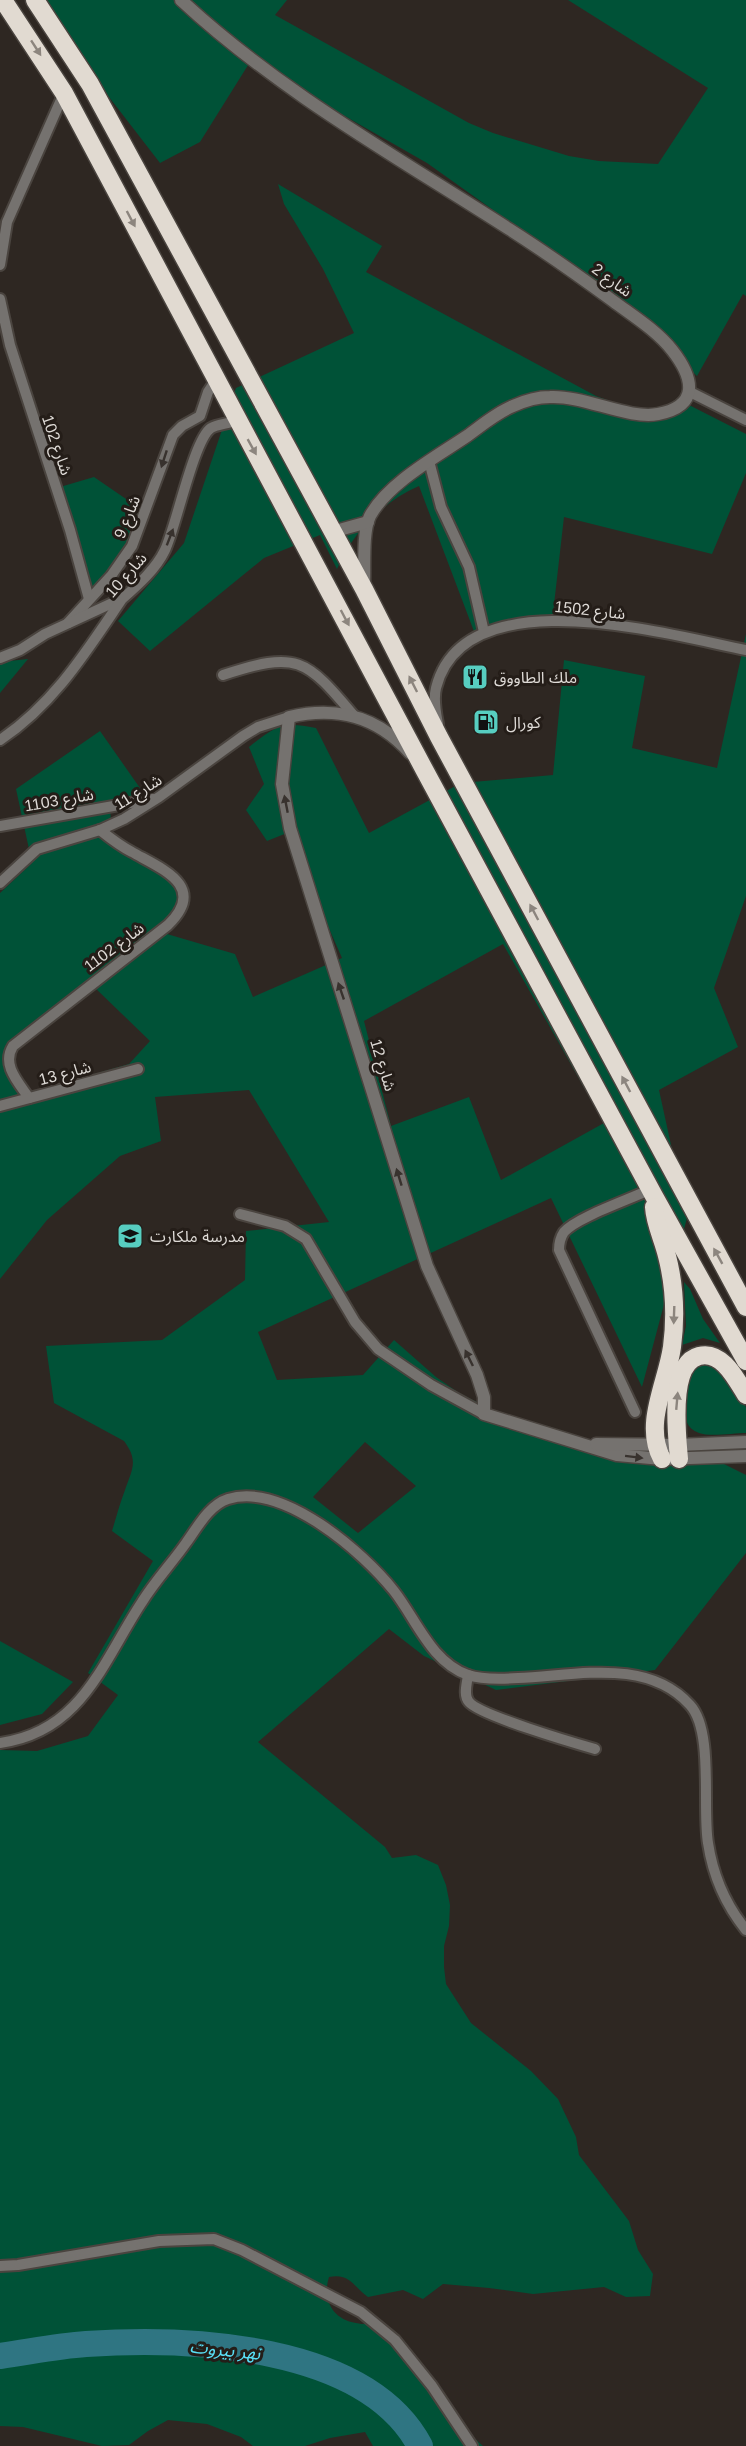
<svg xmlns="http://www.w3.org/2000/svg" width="746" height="2446" font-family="Arial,'Noto Sans Arabic',sans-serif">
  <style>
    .green { fill: #005237; fill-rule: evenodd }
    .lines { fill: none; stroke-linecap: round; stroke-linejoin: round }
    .river { stroke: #2f7582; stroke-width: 26 }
    .minor-casing { stroke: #4a443f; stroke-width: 14 }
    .tertiary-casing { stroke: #4a443f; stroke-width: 15 }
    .motorway-casing { stroke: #4a443f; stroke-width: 21 }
    .minor { stroke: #75726f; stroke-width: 10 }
    .tertiary { stroke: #75726f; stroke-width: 12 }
    .motorway { stroke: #e1dad1; stroke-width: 18 }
    .oneway { fill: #8c857e }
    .oneway2 { fill: #38322e }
    .labels { text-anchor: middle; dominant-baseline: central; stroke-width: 6; stroke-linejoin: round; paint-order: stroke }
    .street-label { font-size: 16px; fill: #dedad6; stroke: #241d18 }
    .poi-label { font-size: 16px; fill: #dedad6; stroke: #241d18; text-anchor: start }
    .water-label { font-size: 18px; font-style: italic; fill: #59e0f7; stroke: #241d18 }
  </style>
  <rect width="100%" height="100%" fill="#2e2722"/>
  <g class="green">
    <polygon points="34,0 287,0 275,15 469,123 493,133 569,156 599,161 658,164 708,88 568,0 746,0 746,296 743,294 697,376 606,290 427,163 250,62 200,142 160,163"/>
    <path d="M278,184L382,246L366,272L596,396L627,407L644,410L676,409L691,406L746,434V473L712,554L564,517L552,622L475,634L419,486C381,503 354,531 337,569L320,535L264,558L150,651L118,621L184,543L236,388L354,333L323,269L284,204Z"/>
    <polygon points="94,477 145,512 125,549 87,594 60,487"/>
    <path d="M746,634V896L714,988L738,1047L659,1090L687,1218L642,1387L551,1198L258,1332L277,1380L363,1375L394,1340L436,1377L459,1393L508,1418L584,1441L637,1447L722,1463L746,1475V1553L655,1670L496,1690L424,1656L389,1629L258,1742L385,1847L392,1858L416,1855L438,1865L446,1885L450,1905L449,1926L444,1946V1967L446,1984L471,2023L531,2071L558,2099L576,2137L579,2155L629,2221L638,2250L653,2274L650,2296L626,2297L604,2287L533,2294L489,2288L443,2284L423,2299L403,2290L368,2297C353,2286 350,2273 329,2277C322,2299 332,2319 356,2323C364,2325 370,2323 379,2326L462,2427L483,2446H373L365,2432L330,2438L305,2446H253L241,2437L207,2424L168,2420L148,2431L129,2445L102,2446L23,2427L0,2426V1750L37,1751L88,1736L118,1695L88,1673L153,1561L112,1531C116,1518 120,1503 125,1490C132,1469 139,1461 124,1441L54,1403L46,1346L162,1340L245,1280L246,1231L329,1222L249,1090L155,1097L161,1141L120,1156L47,1220L0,1279V893L32,863L16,789L100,731L147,798L110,806L112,842L185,889L167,934L235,954L253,997L342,958L287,833L267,841L246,810L264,784L249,747C276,726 281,721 316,728L369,833L461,783L553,775L564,660L645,676L632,748L717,768ZM503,944L604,1123L501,1180L469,1097L391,1126L364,1021ZM92,985L150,1041L129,1064L26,1094L3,1055ZM365,1442L416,1486L358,1533L313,1497Z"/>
    <polygon points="28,659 0,693 0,662"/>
    <polygon points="684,1282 690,1289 703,1319 720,1343 703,1338 682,1345 686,1326"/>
    <path d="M708,1363C724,1373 741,1389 746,1408C746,1415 746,1425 746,1433C734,1433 710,1437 699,1433C674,1425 685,1381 697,1367Z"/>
    <polygon points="0,1641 73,1682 42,1714 0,1725"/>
  </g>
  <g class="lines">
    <path class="river" d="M0,2356C29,2352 57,2346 86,2344C187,2337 366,2344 420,2446"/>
    <g class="minor-casing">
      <g id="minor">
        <polyline points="0,265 7,222 64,93"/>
        <polyline points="0,299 10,345 70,530 89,599"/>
        <polyline points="690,392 746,420"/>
        <polyline points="429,461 441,507 469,567 484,632"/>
        <polyline points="68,623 111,576 132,546 173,435 182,426 200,416 208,392 216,380"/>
        <polyline points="0,658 20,650 45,634 121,599"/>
        <path d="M223,675C297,651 305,657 355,717"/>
        <path d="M438,724C436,713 433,700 436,688C464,576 669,635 746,650"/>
        <path d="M0,740C54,704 86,652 122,599C138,585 156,569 165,550C176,527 194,439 211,428C218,424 229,424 237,420"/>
        <polyline points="0,826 153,799"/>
        <polyline points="0,883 37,849 100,830 124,819 159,797 243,736 258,727 289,717"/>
        <path d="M29,1098C19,1083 1,1065 13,1046L168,925C208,886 162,869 132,852C120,846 110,838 100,830"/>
        <polyline points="0,1106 138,1069"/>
        <polyline points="240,1214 285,1226 306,1239 355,1322 378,1349 431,1385 484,1414"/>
        <path d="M635,1412L559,1250C559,1244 560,1238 564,1232C577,1217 631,1199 651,1189"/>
        <path d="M468,1675C467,1684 463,1695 469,1702C479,1715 574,1743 595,1749"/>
        <path d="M0,1743C82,1732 103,1661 142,1602C155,1581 172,1563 186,1543C197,1528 209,1505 228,1499C283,1482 363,1552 394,1591C416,1619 431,1662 468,1675C483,1680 503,1679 518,1678C575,1676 647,1657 690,1705C714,1731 702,1808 708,1843C713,1876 725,1904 746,1930"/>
        <polyline points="0,2266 18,2265 159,2241 214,2239 242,2250 361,2312 395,2340 432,2386 472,2446"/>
      </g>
    </g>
    <g class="tertiary-casing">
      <g id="tertiary">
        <path d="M181,0C279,91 397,157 509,229C545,252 579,276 613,301C633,316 656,330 672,350C694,378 700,406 658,414C629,420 583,395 550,397C537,397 524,401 513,406C496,413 481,426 467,436C436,457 388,483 370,516C362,532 365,568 364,587"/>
        <polyline points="332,532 368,522"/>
        <path d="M410,753C377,716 337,706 289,717L282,784L290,828L427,1266L477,1375L484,1397V1414L617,1455L662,1459L746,1456"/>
        <polyline points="596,1444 678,1445 746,1442"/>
      </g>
    </g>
    <g class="motorway-casing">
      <g id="motorway">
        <polyline points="3,0 64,93 425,771 654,1196 746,1361"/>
        <polyline points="35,0 90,84 364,589 439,737 746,1307"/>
        <path d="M654,1207C655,1224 663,1239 667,1256C675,1287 676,1316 672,1347C667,1383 643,1424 662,1459"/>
        <path d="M679,1459C677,1435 668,1364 699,1356C722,1350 736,1379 746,1395"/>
      </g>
    </g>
    <use href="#minor" class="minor"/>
    <use href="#tertiary" class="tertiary"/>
    <use href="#motorway" class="motorway"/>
  </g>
  <defs><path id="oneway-solid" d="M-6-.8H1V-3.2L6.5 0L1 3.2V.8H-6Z" transform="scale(1.5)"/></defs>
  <g class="oneway">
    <use href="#oneway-solid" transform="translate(36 48) rotate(57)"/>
    <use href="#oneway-solid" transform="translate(131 219) rotate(62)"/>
    <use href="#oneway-solid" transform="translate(252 447) rotate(61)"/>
    <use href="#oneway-solid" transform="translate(345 618) rotate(62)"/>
    <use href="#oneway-solid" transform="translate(413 684) rotate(-117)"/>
    <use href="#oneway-solid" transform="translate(534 912) rotate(-118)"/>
    <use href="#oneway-solid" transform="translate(626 1084) rotate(-118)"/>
    <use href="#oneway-solid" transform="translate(718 1256) rotate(-119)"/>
    <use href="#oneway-solid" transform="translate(674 1315) rotate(92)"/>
    <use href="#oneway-solid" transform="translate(677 1401) rotate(-85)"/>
  </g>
  <g class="oneway2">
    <use href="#oneway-solid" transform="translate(164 459) rotate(108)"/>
    <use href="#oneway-solid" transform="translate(170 537) rotate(-69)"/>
    <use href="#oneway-solid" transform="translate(286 804) rotate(-101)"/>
    <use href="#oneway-solid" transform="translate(341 991) rotate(-109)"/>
    <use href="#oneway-solid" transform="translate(399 1177) rotate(-107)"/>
    <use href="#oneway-solid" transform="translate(469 1358) rotate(-116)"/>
    <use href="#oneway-solid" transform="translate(634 1457) rotate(7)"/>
  </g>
  <defs>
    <g id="restaurant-square" transform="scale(1.35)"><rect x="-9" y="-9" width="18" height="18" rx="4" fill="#57cec1" stroke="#241d18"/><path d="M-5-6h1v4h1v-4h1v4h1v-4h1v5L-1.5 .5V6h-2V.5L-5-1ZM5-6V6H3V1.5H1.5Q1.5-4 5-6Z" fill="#111"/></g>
    <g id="fuel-square" transform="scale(1.35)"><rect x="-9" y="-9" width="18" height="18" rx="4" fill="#57cec1" stroke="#241d18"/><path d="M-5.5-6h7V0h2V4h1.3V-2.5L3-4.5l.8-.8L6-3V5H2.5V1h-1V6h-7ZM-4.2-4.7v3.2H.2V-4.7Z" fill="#111"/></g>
    <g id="school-square" transform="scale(1.35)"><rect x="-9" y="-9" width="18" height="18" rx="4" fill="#57cec1" stroke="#241d18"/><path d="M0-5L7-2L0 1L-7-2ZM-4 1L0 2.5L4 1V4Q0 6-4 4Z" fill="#111"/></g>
  </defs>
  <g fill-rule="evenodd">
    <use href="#restaurant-square" x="475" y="677"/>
    <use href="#fuel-square" x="486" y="722"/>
    <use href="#school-square" x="130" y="1236"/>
  </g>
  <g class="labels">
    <g class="street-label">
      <text transform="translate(612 280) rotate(36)">شارع 2</text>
      <text transform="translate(57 445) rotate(71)">شارع 102</text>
      <text transform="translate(127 517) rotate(-68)">شارع 9</text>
      <text transform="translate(126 575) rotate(-49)">شارع 10</text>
      <text transform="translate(590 610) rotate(6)">شارع 1502</text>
      <text transform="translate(138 792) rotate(-32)">شارع 11</text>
      <text transform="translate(59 800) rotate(-10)">شارع 1103</text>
      <text transform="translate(114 947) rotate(-37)">شارع 1102</text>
      <text transform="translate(383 1065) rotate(73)">شارع 12</text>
      <text transform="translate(65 1073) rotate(-15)">شارع 13</text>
    </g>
    <g class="poi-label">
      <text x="494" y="677">ملك الطاووق</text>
      <text x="506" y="722">كورال</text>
      <text x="150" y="1236">مدرسة ملكارت</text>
    </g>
    <g class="water-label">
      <text transform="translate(225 2350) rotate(6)">نهر بيروت</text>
    </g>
  </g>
</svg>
